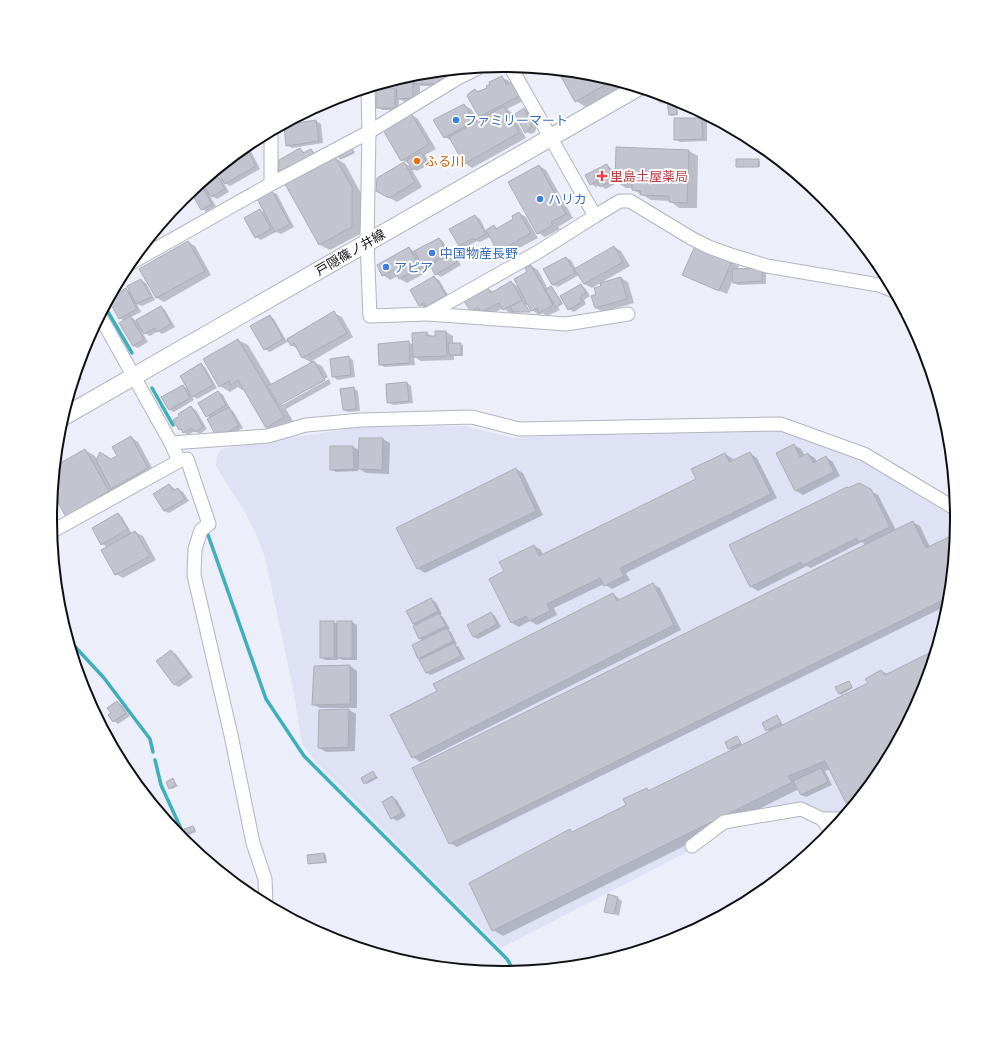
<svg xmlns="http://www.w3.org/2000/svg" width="1007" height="1038" font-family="'Open Sans','Noto Sans JP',sans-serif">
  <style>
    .built { fill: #dee2f4 }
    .shadow { fill: #0003 }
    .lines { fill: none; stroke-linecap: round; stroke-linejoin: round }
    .stream { stroke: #3eb0bb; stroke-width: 3.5 }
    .building { fill: #c2c4cf; stroke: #aaacb6 }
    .minor-casing { stroke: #b2b4be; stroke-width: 15 }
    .major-casing { stroke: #b2b4be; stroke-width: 19 }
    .minor { stroke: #fff; stroke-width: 13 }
    .major { stroke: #fff; stroke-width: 17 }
    .shop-dot { fill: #3f7fe0; stroke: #fff; stroke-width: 1.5 }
    .food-dot { fill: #e8710a; stroke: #fff; stroke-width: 1.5 }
    .health-dot { fill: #e0444e; stroke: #fff; stroke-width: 1.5 }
    .labels { text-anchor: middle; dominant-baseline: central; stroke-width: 4; stroke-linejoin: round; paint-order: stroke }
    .shop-label { font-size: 13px; fill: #366cbe; stroke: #fff; text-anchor: start }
    .food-label { font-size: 13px; fill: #c56008; stroke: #fff; text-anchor: start }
    .health-label { font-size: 13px; fill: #be3a42; stroke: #fff; text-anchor: start }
    .street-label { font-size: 13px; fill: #0f0f13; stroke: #fff }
    .rim { fill: none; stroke: #0f0f13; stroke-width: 2 }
  </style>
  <rect width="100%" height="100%" fill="#eceef9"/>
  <polygon class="built" points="464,426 514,438 576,434 746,430 789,431 862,458 925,499 957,516 948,608 922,693 880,771 844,816 824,818 801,806 724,821 689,851 501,948 314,760 302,744 294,694 265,557 256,534 243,509 216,466 217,456 221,449 359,427"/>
  <g class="shadow">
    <polygon points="451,71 451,83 443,86 420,86 420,102 405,102 399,99 399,110 382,110 377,107 395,89 397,91 397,80 415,74"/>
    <polygon points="561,71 592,74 619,83 622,86 586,107 576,101 560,72"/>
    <polygon points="501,77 509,81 510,84 518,87 525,100 507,109 511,112 526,138 472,168 465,163 452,141 445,137 464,105 471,109 479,121 484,118 480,116 475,90 478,92 488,88"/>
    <polygon points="675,102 677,104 678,115 671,116 669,115"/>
    <polygon points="524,109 529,111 537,126 535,132 531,134 526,132"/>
    <polygon points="411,114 418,119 436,149 425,155 430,164 417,171 411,168 422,187 397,202 377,191 404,163 413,168 409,164 402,160"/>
    <polygon points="675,119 702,119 707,121 707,141 680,142 675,139"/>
    <polygon points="316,121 321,124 323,143 292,148 287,145"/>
    <polygon points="351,147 355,153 342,159 340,158"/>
    <polygon points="300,149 305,153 311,150 315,153 319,159 283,179"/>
    <polygon points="247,150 252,153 260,169 230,186 223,182 229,192 217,199 209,195 216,206 207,212 202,209 200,191 198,186 200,184 207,188 203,182 212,174 214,176 216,175 223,179"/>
    <polygon points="689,151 698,156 697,208 679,208 670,201 651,200 633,190 633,188 626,188 616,182 616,179 613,180 615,184 606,189 600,185 596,187 591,184 607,166 611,168 616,178"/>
    <polygon points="335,158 345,164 361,193 362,233 330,250 320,245 286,185"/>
    <polygon points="758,160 760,161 760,167 739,167 737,166"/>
    <polygon points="539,166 546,170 573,218 558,227 560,229 545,237 538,233"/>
    <polygon points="272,192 277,194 294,227 281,234 276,232 261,240 256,237 260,210 267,214 259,199"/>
    <polygon points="519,213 526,217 538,238 506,255 499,251 490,237 480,242 477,241 464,248 459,245 475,216 480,219 486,231 494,226 498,229 514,219"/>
    <polygon points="439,239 443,241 451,255 456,257 461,265 441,277 436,274 432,267 428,269 424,266 427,272 407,283 400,279 398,276 390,280 383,275 409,248 415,252"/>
    <polygon points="188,242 195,246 211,275 164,302 157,298 140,269"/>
    <polygon points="614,247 621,251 630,266 592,288 584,284 579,275 558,287 553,285 545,269 566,258 571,260 576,269"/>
    <polygon points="731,262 739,266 737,270 766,271 766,284 738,285 732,282 727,294 684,275"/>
    <polygon points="531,266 538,270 548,289 552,287 553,288 563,304 558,307 560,310 547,316 542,313 539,315 532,310 528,304 526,305 530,312 515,312 511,314 503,308 489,316 471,311 488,289 494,292 511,282 519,287"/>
    <polygon points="434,277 439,280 450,298 432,309 427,306 425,308 420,305"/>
    <polygon points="621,278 628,282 634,303 603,312 596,308"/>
    <polygon points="141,280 146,283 155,300 142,306 137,304 141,312 131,317 136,321 161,307 165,310 175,327 162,334 158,331 150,336 142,332 148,342 138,348 133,346 124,321 120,318 126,289 131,292"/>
    <polygon points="581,285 585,288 590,296 584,300 586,304 574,312 569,309"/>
    <polygon points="334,313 342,317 353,337 312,361 322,366 328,377 282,402 282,405 329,379 331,384 286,409 294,423 277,433 267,427 244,388 242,390 238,387 230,392 220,386 238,340 248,345 272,385 312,363 303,358 298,349 291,345 289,341 270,352 265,349 270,316 274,319 286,340"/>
    <polygon points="446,332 453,336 453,344 463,345 463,356 454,356 454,360 421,361 414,357 415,365 385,367 380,365 408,342 414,345 427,333 433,337"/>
    <polygon points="348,357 353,360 355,377 338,380 333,377"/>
    <polygon points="201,365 205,367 217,388 197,399 191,395 194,400 174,412 170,410 183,386 189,390"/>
    <polygon points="77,370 82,379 73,384"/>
    <polygon points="407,383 411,386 413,403 393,405 388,402"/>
    <polygon points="353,388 358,391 360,411 348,412 343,410"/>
    <polygon points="218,392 223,395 230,408 229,409 233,411 243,428 228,437 216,434 211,418 207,416"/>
    <polygon points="191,407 196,410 207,429 200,434 195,431 188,435 180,429"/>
    <polygon points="131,437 138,442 155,473 119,492 114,489 119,497 67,516 53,492 55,467 85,450 95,456 97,460 111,460 118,456"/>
    <polygon points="360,439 383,439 390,443 389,474 366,473 358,468 358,471 336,472 331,469 353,447 359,450"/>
    <polygon points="794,445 801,449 805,456 808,454 815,458 817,462 826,457 833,462 840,476 803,495 796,491 777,453"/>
    <polygon points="750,453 757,458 777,498 626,573 630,580 612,589 604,584 554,608 557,615 537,625 530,621 519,627 512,623 505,572 534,546 541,550 543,555 697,479 725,454 732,458 733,461"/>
    <polygon points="516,469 523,473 543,515 425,573 417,568"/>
    <polygon points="859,484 878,495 896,530 913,522 920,526 930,547 949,538 955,541 948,605 457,847 450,843 866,545 862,542 811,568 807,566 758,591 751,587 849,489"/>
    <polygon points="169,485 174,488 176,491 178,489 183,492 189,501 169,513 164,511"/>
    <polygon points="51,508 61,525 51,530 50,519"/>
    <polygon points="118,514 122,517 132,534 135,532 143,536 156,560 123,578 116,574 108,548 102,544"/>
    <polygon points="653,584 660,588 681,630 420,762 413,757 438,692 613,594 621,600"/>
    <polygon points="431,599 436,602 442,614 440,615 443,617 450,629 448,630 451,632 457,644 455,645 459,647 465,659 431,675 426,673 422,660 419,658 424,641 420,639 414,627 416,626 413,624"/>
    <polygon points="491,613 495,616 501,627 478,639 474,637 468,625"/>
    <polygon points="334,622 338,624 338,622 352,622 357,625 357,660 343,660 338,658 338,660 325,660 321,657"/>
    <polygon points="171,651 176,654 193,677 179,687 175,685"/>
    <polygon points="935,651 922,693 880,771 852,805 846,802 830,769 825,771 832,785 806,797 801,795 799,789 503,936 493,930 570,830 573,832 627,805 647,789 651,791 733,751 729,749 726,743 737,737 743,746 771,732 767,730 777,717 779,718 783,726 869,684 881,671 888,674"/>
    <polygon points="350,666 357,671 357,708 320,708 313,704"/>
    <polygon points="849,682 853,688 841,695 839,693"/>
    <polygon points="117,702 122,705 130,716 118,724 114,721 112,713"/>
    <polygon points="349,710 356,714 355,751 326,752 319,748"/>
    <polygon points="373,772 378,778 367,784 365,783"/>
    <polygon points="173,779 178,786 172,789 170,788"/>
    <polygon points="392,797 397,800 406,816 397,821 392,818"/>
    <polygon points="193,827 195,828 196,832 189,835 187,833"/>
    <polygon points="324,854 326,855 327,863 311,864 309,863 308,855"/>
    <polygon points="618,898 622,901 619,916 605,911"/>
  </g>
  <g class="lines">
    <g class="stream">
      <polyline points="105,307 132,353"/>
      <polyline points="152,388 173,425"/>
      <polyline points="207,532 266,699 304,756 507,959 514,971"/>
      <polyline points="68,639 104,678 150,739 153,752"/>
      <polyline points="155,760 161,785 188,844"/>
    </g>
  </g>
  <g class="building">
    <polygon points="446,71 446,81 438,81 438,84 414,84 415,74"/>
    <polygon points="558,71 592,74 612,81 575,102"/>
    <polygon points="413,75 413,98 397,99 396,80"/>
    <polygon points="502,76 507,85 511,82 519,96 479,117 467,96 469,93 475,89 477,92 487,88 486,86 490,84 489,82"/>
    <rect x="376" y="88" width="19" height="20"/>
    <polygon points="675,101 677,114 669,115 667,102"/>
    <polygon points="464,104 474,121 444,138 433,120"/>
    <polygon points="504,106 519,133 464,164 449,137"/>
    <polygon points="524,108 532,123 530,129 525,133 515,114"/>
    <polygon points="411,113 429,144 401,161 383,130"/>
    <polygon points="674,118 702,118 703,139 674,140"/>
    <polygon points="316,120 319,141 286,146 284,125"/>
    <polygon points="351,146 354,152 340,159 337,153"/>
    <polygon points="616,147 689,150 687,203 669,202 669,196 640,195 641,191 632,190 632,183 615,183"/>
    <polygon points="300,148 303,153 311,149 315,156 278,177 279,160"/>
    <polygon points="247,149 256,166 225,184 217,170 233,157"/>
    <polygon points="421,152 426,161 412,170 407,160"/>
    <polygon points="335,157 352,187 352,227 319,245 285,184"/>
    <polygon points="736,159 759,159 758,167 736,167"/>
    <polygon points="404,162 415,182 389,198 376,191 377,178"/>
    <polygon points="607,164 613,176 609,177 611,181 600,187 597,181 590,185 585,175"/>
    <polygon points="539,165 566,214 551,222 553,225 537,234 508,182"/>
    <polygon points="216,174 225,189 211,197 202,182 212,175 212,176"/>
    <polygon points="201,184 212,204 201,210 192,194 199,190 197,187"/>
    <polygon points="272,191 290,224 275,232 257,199"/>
    <polygon points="260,209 271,229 255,238 244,218"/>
    <polygon points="519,212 531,233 498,252 486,230 494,225 496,229 513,219 512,216"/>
    <polygon points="475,215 486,234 475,240 473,238 459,246 449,229"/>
    <polygon points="439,238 447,253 423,267 414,251"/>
    <polygon points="188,241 205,271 156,298 139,269"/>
    <polygon points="614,246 623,262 584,284 574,269"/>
    <polygon points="695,246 732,261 719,291 682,275"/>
    <polygon points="409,247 420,268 399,279 394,270 382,276 377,265"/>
    <polygon points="452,253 457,262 435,275 430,265"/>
    <polygon points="566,257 575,273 552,285 543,269"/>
    <polygon points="531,265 553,305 539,313 537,308 531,311 514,279 527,272 525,268"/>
    <polygon points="762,268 762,281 733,283 732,269"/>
    <polygon points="434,276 446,295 426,307 424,303 419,306 410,290"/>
    <polygon points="621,277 627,299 595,308 591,296 596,294 594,288 601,286 600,283"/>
    <polygon points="141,279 151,297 136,304 127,286"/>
    <polygon points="511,281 522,300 503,310 499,303 481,312 478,307 471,312 464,301 488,288 491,293"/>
    <polygon points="581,284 586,293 580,297 582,302 568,310 560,296"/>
    <polygon points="551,286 562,303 556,307 545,290"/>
    <polygon points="126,288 137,309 119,319 109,301 113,299 111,296"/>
    <polygon points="522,300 530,312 513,312 510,307"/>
    <polygon points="161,306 171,324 157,332 155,328 144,334 136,320"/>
    <polygon points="334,311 347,333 302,358 294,343 291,346 287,339"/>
    <polygon points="270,315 283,339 264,350 250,326"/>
    <polygon points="130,316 144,339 133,346 119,323"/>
    <polygon points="435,331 446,331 447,356 413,357 412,333 427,332 427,336 435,336"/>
    <polygon points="238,339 284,417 266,428 238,380 231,385 229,381 219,387 203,359"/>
    <polygon points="409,341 410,363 379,365 378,344"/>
    <polygon points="448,343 461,343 461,355 449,355"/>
    <polygon points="349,356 351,375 332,377 330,359"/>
    <polygon points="314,361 325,380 279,405 268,386"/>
    <polygon points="201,363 213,385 192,397 180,376"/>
    <polygon points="407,382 409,401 387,403 386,384"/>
    <polygon points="183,385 190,398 169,410 161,397"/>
    <polygon points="354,387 356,409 343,410 340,389"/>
    <polygon points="218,391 226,405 206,417 198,403"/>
    <polygon points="191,406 203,427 195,432 192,428 183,433 181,429 179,430 173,420 179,416 178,414"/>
    <polygon points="229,407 239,426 222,435 220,432 215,434 207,419"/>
    <polygon points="131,436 148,468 111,489 96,460 100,452 111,459 117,456 112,447"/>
    <polygon points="359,438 383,438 382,470 358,469"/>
    <polygon points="794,444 800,457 808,453 813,463 826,456 834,472 795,491 776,453"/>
    <polygon points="330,446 353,446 354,469 330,470"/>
    <polygon points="85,449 109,491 66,517 53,493 55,466"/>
    <polygon points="750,452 771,494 620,568 624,576 604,586 600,578 547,604 550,611 529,621 526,616 511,623 489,579 504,571 499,562 534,545 539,556 696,479 691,469 725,453 729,462"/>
    <polygon points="516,468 536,511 417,569 396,528"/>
    <polygon points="859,483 871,489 890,527 859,542 857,538 803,565 801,562 750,587 729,545 847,487 848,488"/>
    <polygon points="169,484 173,491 178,488 185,499 164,511 153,494"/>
    <polygon points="51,511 57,522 51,525 50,519"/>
    <polygon points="118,513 128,529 101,545 92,528"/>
    <polygon points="913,521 926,548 949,537 954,548 949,597 449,844 412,768"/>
    <polygon points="135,531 150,556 115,575 101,550"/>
    <polygon points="653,583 674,625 412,758 390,715 437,691 433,684 613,593 617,601"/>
    <polygon points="431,598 438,611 413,624 406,611"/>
    <polygon points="491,612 497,624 473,637 467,625"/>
    <polygon points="439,613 446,626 419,639 413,626"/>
    <rect x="320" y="621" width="14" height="37"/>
    <rect x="337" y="621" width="15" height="37"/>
    <polygon points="447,628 453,641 418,659 412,645"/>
    <polygon points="454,643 461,656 426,673 419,660"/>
    <polygon points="171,650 189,674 174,685 156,661"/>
    <polygon points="935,650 922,693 880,771 860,796 846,803 825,761 788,776 792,782 492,931 469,883 570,829 572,832 626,805 623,799 647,788 648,791 868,683 865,679 881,670 885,675"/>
    <polygon points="350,665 350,704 312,705 314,666"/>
    <polygon points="849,681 852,687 839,694 835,687"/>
    <polygon points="117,701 126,713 113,722 108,715 111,713 107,708"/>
    <polygon points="349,709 348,747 318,748 319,710"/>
    <polygon points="777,715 781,723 766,731 762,723"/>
    <polygon points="737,736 741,743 728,749 725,742"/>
    <polygon points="821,768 828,782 801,795 793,781"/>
    <polygon points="373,771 376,777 364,784 361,778"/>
    <polygon points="173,778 176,785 169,789 166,782"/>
    <polygon points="392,796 402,813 391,819 382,802"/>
    <polygon points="193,826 195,831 186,834 184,829"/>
    <polygon points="324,853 325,862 308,864 307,855"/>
    <polygon points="608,894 618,897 614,914 604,912"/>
  </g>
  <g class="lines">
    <g class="minor-casing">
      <g id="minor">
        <polyline points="510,66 595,216"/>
        <polyline points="368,88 369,132 367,242 370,316 428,314 538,252 595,216 620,201 630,201 691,238 709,247 731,255 767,266 879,285 894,291"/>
        <polyline points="663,96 665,96"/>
        <polyline points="271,131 271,184"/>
        <polyline points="129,264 271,184 369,132 458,78 478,68"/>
        <polyline points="428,314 566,324 628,314"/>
        <polyline points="100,316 171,443 179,461"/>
        <polyline points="171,443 268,436 306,425 362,420 472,417 519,429 781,424 864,454 956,509"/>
        <polyline points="51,532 179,461 187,459 209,524 201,530 195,549 194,575 231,735 253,843 265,879 266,904"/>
        <polyline points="822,819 841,819"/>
        <polyline points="692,846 724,822 801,809 822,819 831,831"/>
      </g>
    </g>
    <g class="major-casing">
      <polyline id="major" points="63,417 637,88"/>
    </g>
    <use href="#minor" class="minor"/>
    <use href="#major" class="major"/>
  </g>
  <g class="shop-dot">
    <circle cx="456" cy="120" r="4"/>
    <circle cx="540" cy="199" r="4"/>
    <circle cx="432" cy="253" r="4"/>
    <circle cx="386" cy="267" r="4"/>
  </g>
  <circle class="food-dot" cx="417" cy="161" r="4"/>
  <path class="health-dot" d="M600 170h4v4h4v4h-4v4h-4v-4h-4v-4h4z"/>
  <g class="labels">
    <g class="shop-label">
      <text x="464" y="120">ファミリーマート</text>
      <text x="548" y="199">ハリカ</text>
      <text x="440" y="253">中国物産長野</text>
      <text x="394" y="267">アピア</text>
    </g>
    <g class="food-label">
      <text x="425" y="161">ふる川</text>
    </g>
    <g class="health-label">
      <text x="610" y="176">里島土屋薬局</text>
    </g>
    <g class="street-label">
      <text transform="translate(350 252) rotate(-30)">戸隠篠ノ井線</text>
    </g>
  </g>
  <path d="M0 0H1007V1038H0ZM503 72H504A446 446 0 0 1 950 518V520A446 446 0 0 1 504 966H503A446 446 0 0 1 57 520V518A446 446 0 0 1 503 72Z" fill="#fff" fill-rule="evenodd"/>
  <path class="rim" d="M503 72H504A446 446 0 0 1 950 518V520A446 446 0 0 1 504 966H503A446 446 0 0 1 57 520V518A446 446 0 0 1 503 72Z"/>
</svg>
